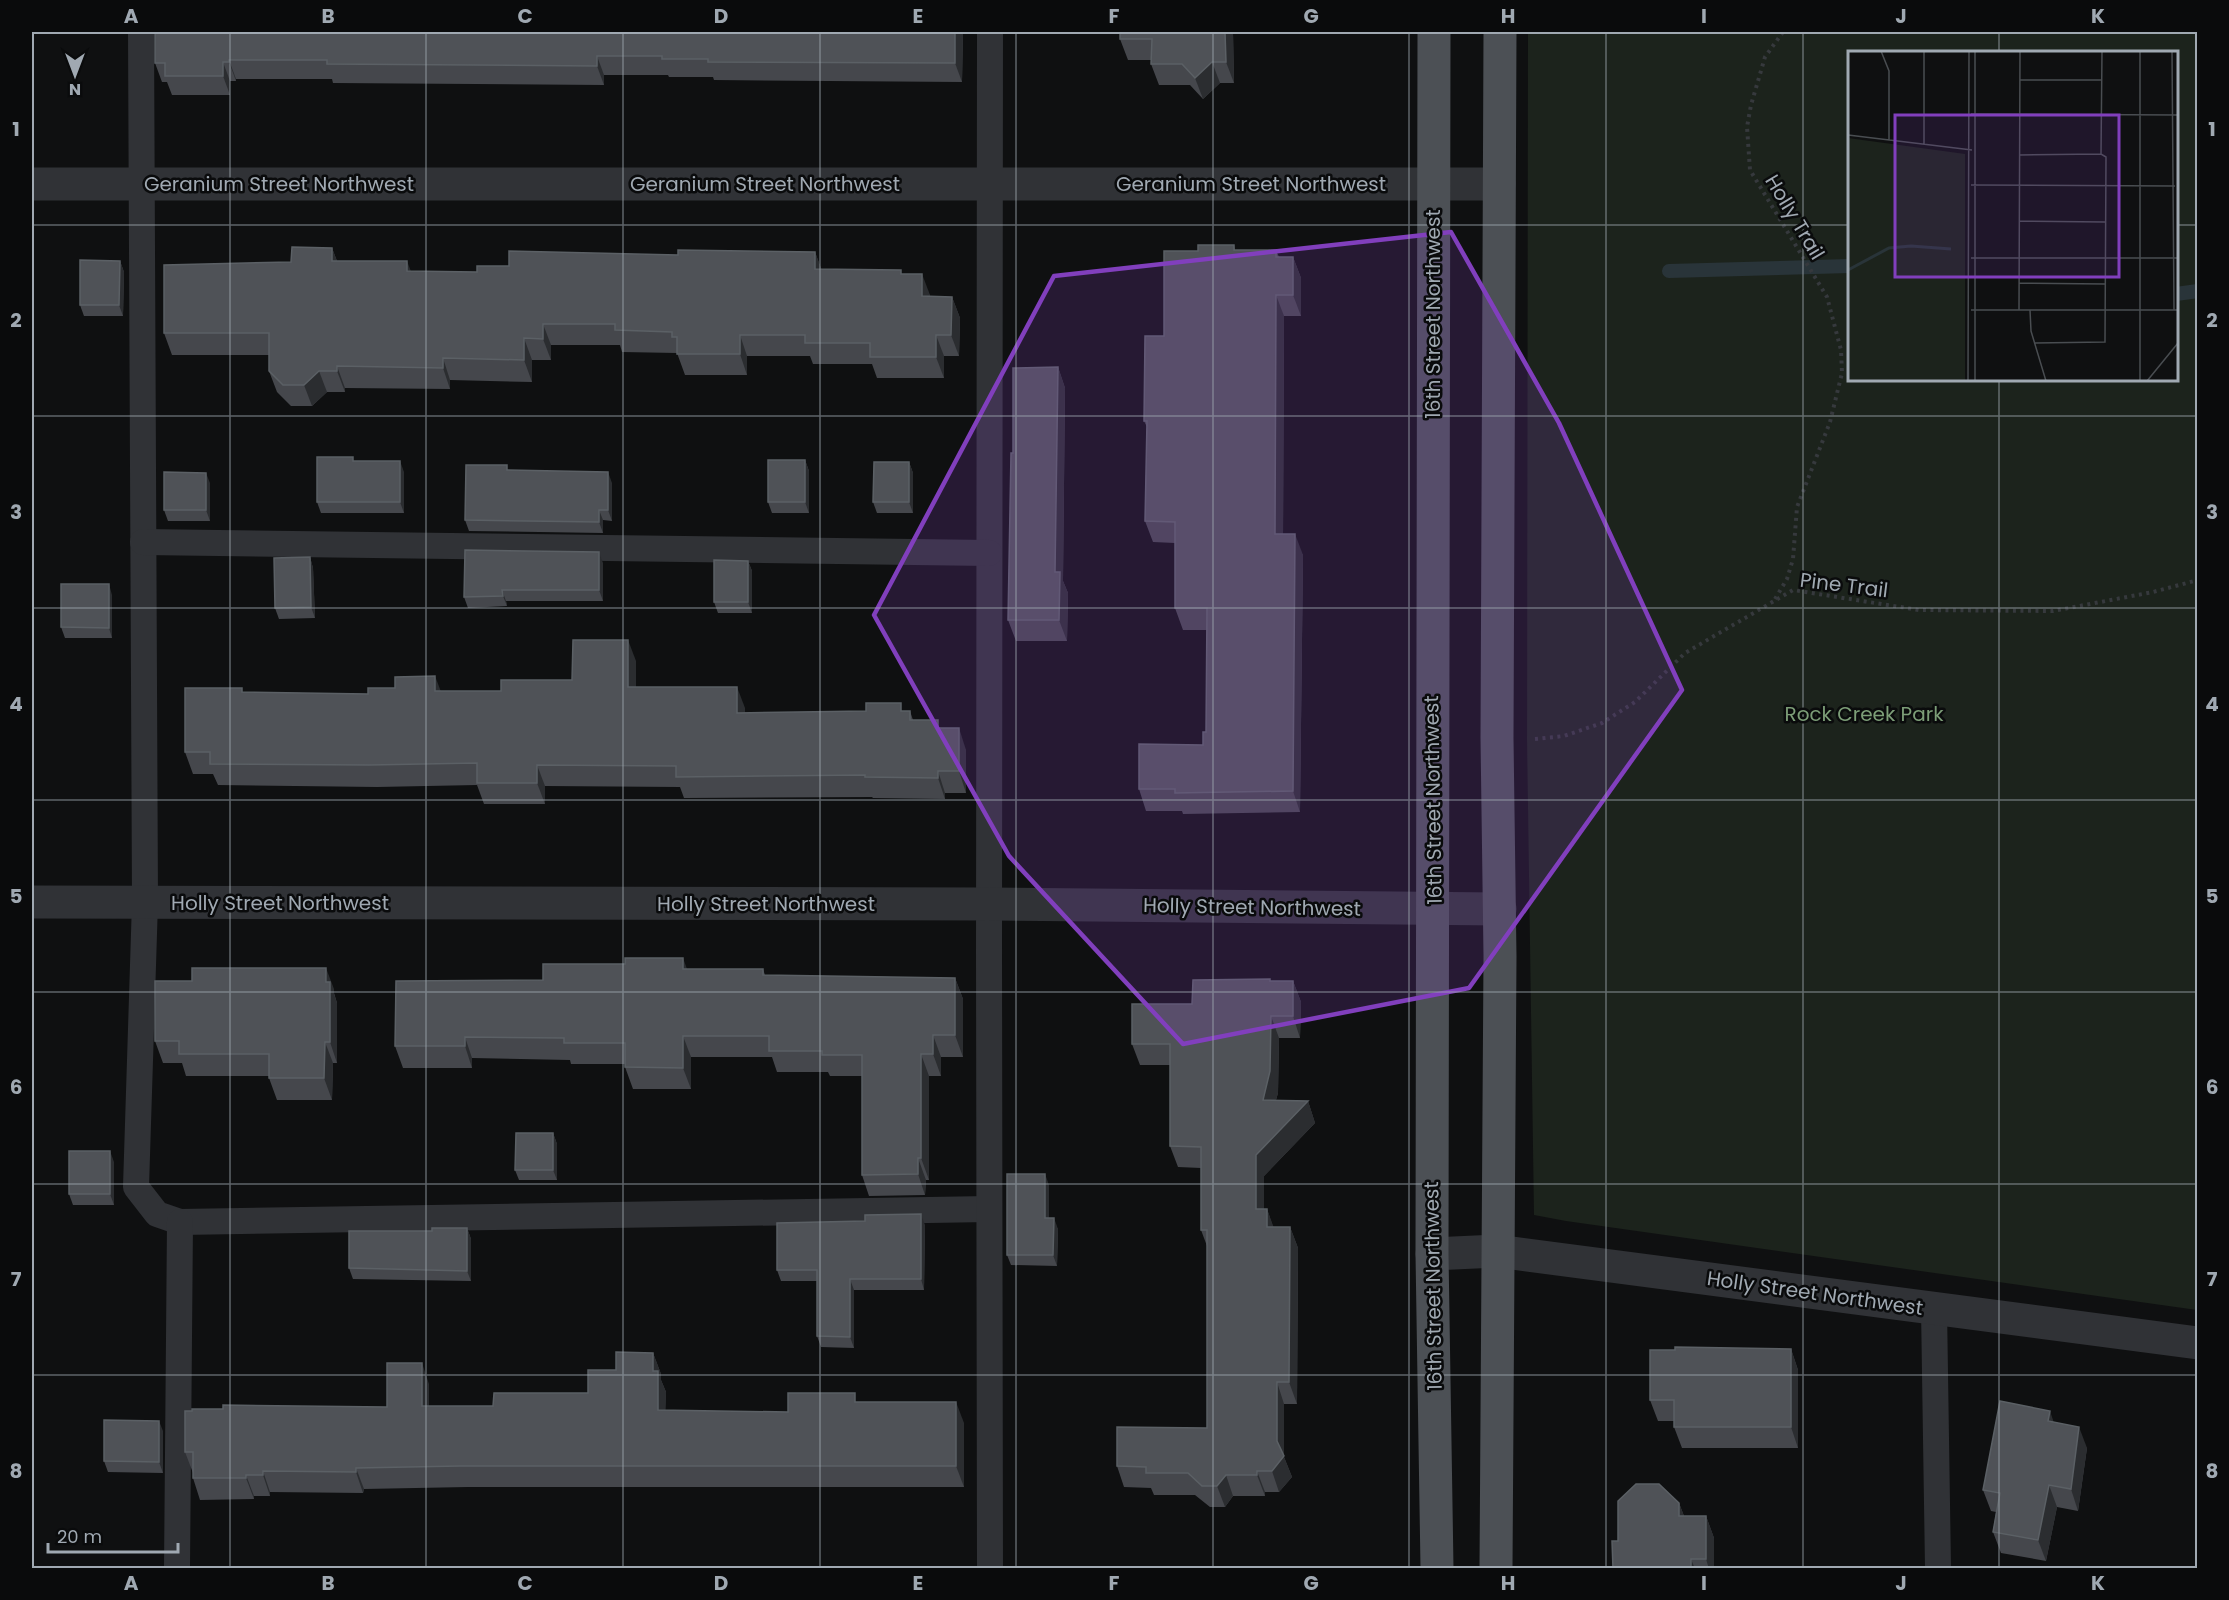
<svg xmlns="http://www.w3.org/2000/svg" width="2229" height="1600" font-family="Poppins,sans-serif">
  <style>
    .green { fill: #1c231c; fill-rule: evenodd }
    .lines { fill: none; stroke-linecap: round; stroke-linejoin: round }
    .stream { stroke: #293439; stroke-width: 14 }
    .path { stroke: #36393d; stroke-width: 4; stroke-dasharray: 3 4.5; stroke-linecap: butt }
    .lane { stroke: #303236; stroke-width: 26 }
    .street { stroke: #303236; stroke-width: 33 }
    .primary { stroke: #4c5055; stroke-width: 33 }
    .wall { fill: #45474c }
    .shaded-wall { fill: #2b2d30 }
    .building { fill: #4f5257; stroke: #5b6065; stroke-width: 1.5 }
    .marked { fill: #813fbd; fill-opacity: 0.2; stroke: #813fbd; stroke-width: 4.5; stroke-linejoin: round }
    .grid { fill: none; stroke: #a0a9b2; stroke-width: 1.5; stroke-opacity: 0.55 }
    .labels { text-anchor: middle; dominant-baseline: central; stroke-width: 5; stroke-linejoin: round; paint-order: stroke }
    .street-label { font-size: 20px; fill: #a0a9b2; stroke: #0a0b0c }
    .park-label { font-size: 20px; fill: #7c9d77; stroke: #0a0b0c }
    .inset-river { fill: none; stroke: #293439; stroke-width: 3 }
    .inset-road { fill: none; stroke: #494d51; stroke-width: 1.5 }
    .view { fill: #813fbd; fill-opacity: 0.15; stroke: #813fbd; stroke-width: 3 }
    .inset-edge { fill: none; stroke: #a0a9b2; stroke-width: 3 }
    .neatline { fill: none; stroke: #a0a9b2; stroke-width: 2 }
    .grid-label { font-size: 20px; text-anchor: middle; font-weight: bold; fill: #a0a9b2 }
  </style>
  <rect width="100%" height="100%" fill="#0f1011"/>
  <path class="green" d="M1528,32H2197V1310L1566,1221L1534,1215L1527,740ZM1850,52H2176V380H1850Z"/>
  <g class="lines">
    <g class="stream">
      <polyline points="1669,271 1850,266"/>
      <polyline points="2176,294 2198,291"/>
    </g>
    <g class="path">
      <polyline points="1775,599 1787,579 1793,559 1797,507 1830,422 1842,373 1841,350 1827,297 1750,170 1747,127 1751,105 1765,57 1783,32"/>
      <polyline points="1535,739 1564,736 1602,723 1635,702 1685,653 1793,590 1919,610 2053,611 2153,592 2198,580"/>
    </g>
    <g class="lane">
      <polyline points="141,32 145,902 136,1187 157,1214 180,1222 989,1209"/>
      <polyline points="990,32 989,951 990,1568"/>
      <polyline points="143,542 989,553"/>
      <polyline points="1934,1308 1938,1568"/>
      <polyline points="177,1568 180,1222"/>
    </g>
    <g class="street">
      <polyline points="32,184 1499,184"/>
      <polyline points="32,902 989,904 1500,909"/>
      <polyline points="1432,1254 1497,1251 2198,1343"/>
    </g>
    <g class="primary">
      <polyline points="1434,32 1432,1254 1437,1568"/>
      <polyline points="1496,1568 1500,956 1497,738 1500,32"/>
    </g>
  </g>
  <g class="wall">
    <polygon points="963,32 962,82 714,80 713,77 669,77 668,75 604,75 604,85 333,83 332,79 236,79 236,81 230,81 230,95 172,95 167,82 162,82 155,63"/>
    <polygon points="1120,32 1233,32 1234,83 1220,83 1203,99 1190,85 1159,85 1151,64 1151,60 1128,60 1120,39"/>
    <polygon points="1234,245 1235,250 1276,250 1279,257 1293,257 1301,278 1301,316 1284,316 1283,534 1303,555 1300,812 1183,814 1182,811 1146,811 1139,789 1203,745 1206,732 1207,630 1183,630 1175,608 1175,543 1153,542 1145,521 1147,427 1144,421 1164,336 1198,251"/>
    <polygon points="332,248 337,261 411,271 477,272 509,266 678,255 815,252 821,269 903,274 930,295 930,297 952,297 960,318 959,356 944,356 944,378 877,378 872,364 813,364 810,356 747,356 747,375 685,375 677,353 622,352 620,345 551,345 551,360 532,360 532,382 450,380 450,389 345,388 345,392 327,392 312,406 291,406 277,392 269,371 269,355 172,355 164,333 291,262"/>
    <polygon points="120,261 124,272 123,316 84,316 80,305"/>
    <polygon points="1058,367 1065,388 1063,581 1068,593 1067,641 1016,641 1008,620 1013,453"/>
    <polygon points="805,460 809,471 809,513 772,513 768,502"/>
    <polygon points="354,461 404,472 404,513 321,513 317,502"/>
    <polygon points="909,462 913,473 913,513 877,513 873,502"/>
    <polygon points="509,470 612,483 612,521 603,520 603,533 469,531 465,520"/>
    <polygon points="210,483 210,521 168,521 164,510"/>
    <polygon points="310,557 313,568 315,618 279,619 275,608"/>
    <polygon points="748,561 752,571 752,613 718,613 714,602"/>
    <polygon points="603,563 603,601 506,601 507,606 468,608 464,597"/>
    <polygon points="112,595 112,638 65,638 61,627"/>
    <polygon points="636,661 636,687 745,708 745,713 910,711 913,720 941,728 966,750 966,793 945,793 945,799 873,798 872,797 684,798 680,787 545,786 545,804 484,804 477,785 377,787 218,785 213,774 193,774 185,752 243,692 368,694 440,691 501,691 572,680"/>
    <polygon points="687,969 763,969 765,975 955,978 963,999 963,1057 941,1057 941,1076 929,1076 929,1180 926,1180 925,1195 869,1196 862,1175 862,1076 830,1076 828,1072 777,1072 772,1057 691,1057 691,1089 633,1089 625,1067 625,1064 571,1064 570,1060 472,1058 472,1068 403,1068 395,1046 543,980"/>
    <polygon points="1271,981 1293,981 1301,1002 1300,1038 1279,1038 1278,1093 1276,1100 1308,1101 1315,1123 1264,1176 1264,1209 1267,1209 1273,1227 1290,1227 1298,1248 1297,1404 1284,1404 1284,1457 1292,1477 1279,1492 1265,1492 1265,1496 1233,1496 1225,1507 1210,1507 1195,1495 1154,1495 1151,1488 1124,1487 1117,1466 1207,1428 1207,1246 1201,1230 1201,1168 1178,1167 1170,1146 1170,1065 1140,1065 1132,1044 1192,1004"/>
    <polygon points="334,989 334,993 337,1003 337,1063 333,1063 332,1100 277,1100 269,1078 269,1076 186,1076 182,1063 163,1063 155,1041"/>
    <polygon points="553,1133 557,1144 557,1180 519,1180 515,1170"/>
    <polygon points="114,1162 114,1205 73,1205 69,1194"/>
    <polygon points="1049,1185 1049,1218 1058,1229 1057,1266 1011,1265 1007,1255"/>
    <polygon points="925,1225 924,1290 854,1290 854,1348 821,1347 817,1336 817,1281 781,1281 777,1270"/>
    <polygon points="467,1228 471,1239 471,1281 353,1279 349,1268 432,1231"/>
    <polygon points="1791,1349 1798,1370 1798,1448 1682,1448 1674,1427 1674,1421 1658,1421 1650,1400"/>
    <polygon points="653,1353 661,1374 661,1380 666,1392 665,1411 788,1412 858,1402 964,1423 964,1487 468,1487 364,1489 363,1493 270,1492 270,1496 254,1496 254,1499 200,1500 193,1478 193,1473 185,1452 387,1407 429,1384 429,1406 493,1406 588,1393 616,1370"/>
    <polygon points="2054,1422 2087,1448 2078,1511 2057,1507 2046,1561 2001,1553 1993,1532 1996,1512 1991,1511 1983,1490"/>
    <polygon points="163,1431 163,1473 108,1472 104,1461"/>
    <polygon points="1679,1503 1684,1516 1706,1516 1714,1538 1714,1569 1613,1569 1618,1541"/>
  </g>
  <g class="shaded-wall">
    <polygon points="955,32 963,32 962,82 955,63"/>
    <polygon points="1225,32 1233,32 1234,83 1226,62"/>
    <polygon points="597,56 604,75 604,85 597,66"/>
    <polygon points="229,60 236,79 236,81 229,62"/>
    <polygon points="223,62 230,81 230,95 223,76"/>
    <polygon points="1212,62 1220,83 1203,99 1195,78"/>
    <polygon points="332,248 340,269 332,261"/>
    <polygon points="815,252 823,273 815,269"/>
    <polygon points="1293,257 1301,278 1301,316 1293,295"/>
    <polygon points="120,261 124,272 123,316 119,305"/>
    <polygon points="407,261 415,282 407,271"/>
    <polygon points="922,274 930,295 930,318 922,296"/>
    <polygon points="1276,295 1284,316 1283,555 1275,534"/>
    <polygon points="952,297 960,318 959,356 951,335"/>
    <polygon points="543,324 551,345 551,360 543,339"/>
    <polygon points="740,335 747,356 747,375 740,354"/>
    <polygon points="936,335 944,356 944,378 936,357"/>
    <polygon points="524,338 532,360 532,382 524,360"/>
    <polygon points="443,358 450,380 450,389 443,368"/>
    <polygon points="337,366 345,388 345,392 337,371"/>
    <polygon points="1058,367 1065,388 1063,581 1068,593 1067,641 1059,620 1055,572"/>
    <polygon points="319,371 327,392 312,406 304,385"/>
    <polygon points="805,460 809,471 809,513 805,502"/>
    <polygon points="400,461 404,472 404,513 400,502"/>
    <polygon points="909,462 913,473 913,513 909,502"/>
    <polygon points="608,472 612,483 612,521 608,510"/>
    <polygon points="206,473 210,483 210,521 206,510"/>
    <polygon points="599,510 603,520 603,533 599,522"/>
    <polygon points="1295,534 1303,555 1300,812 1293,791"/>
    <polygon points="599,552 603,563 603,601 599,590"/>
    <polygon points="310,557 313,568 315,618 311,607"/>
    <polygon points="748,561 752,571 752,613 748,602"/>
    <polygon points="109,584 112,595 112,638 109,628"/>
    <polygon points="502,590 506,601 507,606 503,596"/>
    <polygon points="628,640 636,661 636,708 628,687"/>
    <polygon points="435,676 443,697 435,691"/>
    <polygon points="737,687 745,708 745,734 737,713"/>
    <polygon points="959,728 966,750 966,793 959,771"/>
    <polygon points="537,765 545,786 545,804 537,783"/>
    <polygon points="938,771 945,793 945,799 938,778"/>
    <polygon points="683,958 691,980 683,969"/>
    <polygon points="326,968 334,989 334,994 337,1003 337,1063 330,1042"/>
    <polygon points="955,978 963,999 963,1057 955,1035"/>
    <polygon points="1293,981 1301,1002 1300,1038 1293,1016"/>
    <polygon points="1271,1016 1279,1038 1278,1093 1270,1121 1263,1100"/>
    <polygon points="933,1035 941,1057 941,1076 933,1054"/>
    <polygon points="683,1036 691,1057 691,1089 683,1068"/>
    <polygon points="465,1037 472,1058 472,1068 465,1046"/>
    <polygon points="325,1042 333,1063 332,1100 324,1078"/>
    <polygon points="921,1054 929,1076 929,1180 921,1158"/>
    <polygon points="1308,1101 1315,1123 1264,1176 1264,1230 1256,1209 1256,1155"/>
    <polygon points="553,1133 557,1144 557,1180 553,1170"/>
    <polygon points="110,1151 114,1162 114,1205 110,1194"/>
    <polygon points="918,1158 926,1180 925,1195 918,1174"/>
    <polygon points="1045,1174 1049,1185 1049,1229 1045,1218"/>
    <polygon points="1267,1209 1275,1231 1267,1227"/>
    <polygon points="921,1214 925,1225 924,1290 921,1279"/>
    <polygon points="1054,1218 1058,1229 1057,1266 1053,1255"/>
    <polygon points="1290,1227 1298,1248 1297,1404 1289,1382"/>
    <polygon points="467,1228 471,1239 471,1281 467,1271"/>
    <polygon points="850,1279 854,1290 854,1348 850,1337"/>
    <polygon points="1791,1349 1798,1370 1798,1448 1791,1427"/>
    <polygon points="653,1353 661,1374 661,1380 666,1392 665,1432 658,1410 653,1371"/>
    <polygon points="422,1363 429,1384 429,1427 422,1406"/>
    <polygon points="1277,1382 1284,1404 1284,1457 1292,1477 1279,1492 1272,1471 1277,1441"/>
    <polygon points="956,1402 964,1423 964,1487 956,1466"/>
    <polygon points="2050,1411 2057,1432 2048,1421"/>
    <polygon points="159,1421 163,1431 163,1473 159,1462"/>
    <polygon points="2079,1427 2087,1448 2078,1511 2071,1489"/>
    <polygon points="356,1468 364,1489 363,1493 356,1472"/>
    <polygon points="263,1471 270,1492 270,1496 263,1475"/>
    <polygon points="1257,1471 1265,1492 1265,1496 1257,1475"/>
    <polygon points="246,1475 254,1496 254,1499 246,1478"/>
    <polygon points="1226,1475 1233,1496 1225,1507 1217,1486"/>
    <polygon points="2049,1485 2057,1507 2046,1561 2038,1540"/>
    <polygon points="1679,1503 1687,1524 1679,1516"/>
    <polygon points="1706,1516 1714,1538 1714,1569 1709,1569 1706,1559"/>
    <polygon points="1691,1559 1695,1569 1691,1569"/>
  </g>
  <g class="building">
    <polygon points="155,32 955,32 955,63 708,62 708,59 662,59 662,56 597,56 597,66 327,64 327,60 229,60 229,62 223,62 223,76 165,76 165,63 155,63"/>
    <polygon points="1120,32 1225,32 1226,62 1212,62 1195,78 1182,64 1151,64 1152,39 1120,39"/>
    <polygon points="1198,245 1234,245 1234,250 1276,250 1276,257 1293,257 1293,295 1276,295 1275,534 1295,534 1293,791 1175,793 1175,789 1139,789 1139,744 1203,745 1203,732 1206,732 1207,608 1175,608 1175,522 1145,521 1147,421 1144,421 1145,336 1164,336 1164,251 1198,251"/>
    <polygon points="292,247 332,248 332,261 407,261 407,271 477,272 477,266 509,266 509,251 678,255 678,250 815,252 815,269 901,270 901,274 922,274 922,296 952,297 951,335 936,335 936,357 870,357 870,343 805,343 805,335 740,335 740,354 677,354 677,337 672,337 672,332 615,330 615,324 543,324 543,339 524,338 524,360 443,358 443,368 337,366 337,371 319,371 304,385 283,385 269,371 269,333 164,333 164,265 291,262"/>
    <polygon points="80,260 120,261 119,305 80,305"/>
    <polygon points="1058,367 1055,572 1060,572 1059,620 1008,620 1011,453 1013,453 1013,368"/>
    <polygon points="317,457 353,457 353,461 400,461 400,502 317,502"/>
    <rect x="768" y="460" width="37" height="42"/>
    <polygon points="874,462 909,462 909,502 873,502"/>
    <polygon points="466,465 507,465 507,470 608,472 608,510 599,510 599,522 465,520"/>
    <polygon points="164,472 206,473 206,510 164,510"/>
    <polygon points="465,550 599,552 599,590 502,590 503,596 464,597"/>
    <polygon points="310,557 311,607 275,608 274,558"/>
    <polygon points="714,560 748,561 748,602 714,602"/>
    <polygon points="61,584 109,584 109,628 61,627"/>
    <polygon points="573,640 628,640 628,687 737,687 737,713 866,711 866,703 901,703 901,711 910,711 910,720 938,720 938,728 959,728 959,771 938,771 938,778 865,777 865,775 676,777 676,766 537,765 537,783 477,783 477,763 369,765 210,764 210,752 185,752 185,688 242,688 242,692 368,694 368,688 395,688 395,677 435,676 435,691 501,691 501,680 572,680"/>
    <polygon points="625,958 683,958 683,969 763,969 763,975 955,978 955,1035 933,1035 933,1054 921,1054 921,1158 918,1158 918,1174 862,1175 862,1055 822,1055 822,1051 769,1051 769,1036 683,1036 683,1068 625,1067 625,1043 564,1043 564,1038 465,1037 465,1046 395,1046 396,981 543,980 543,964 625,964"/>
    <polygon points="192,968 326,968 326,982 330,982 330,1042 325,1042 324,1078 269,1078 269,1054 179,1054 179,1041 155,1041 155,981 192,981"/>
    <polygon points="1270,979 1270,981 1293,981 1293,1016 1271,1016 1270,1071 1263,1100 1308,1101 1256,1155 1256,1209 1267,1209 1267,1227 1290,1227 1289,1382 1277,1382 1277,1441 1284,1456 1272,1471 1257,1471 1257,1475 1226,1475 1217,1486 1202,1486 1188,1473 1146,1473 1146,1467 1117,1466 1117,1427 1207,1428 1207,1230 1201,1230 1201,1147 1170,1146 1170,1044 1132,1044 1132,1004 1192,1004 1193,980"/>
    <polygon points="516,1133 553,1133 553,1170 515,1170"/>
    <rect x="69" y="1151" width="41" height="43"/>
    <polygon points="1007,1174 1045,1174 1045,1218 1054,1218 1053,1255 1007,1255"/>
    <polygon points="921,1214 921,1279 850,1279 850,1337 817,1336 817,1270 777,1270 777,1223 865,1221 865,1215"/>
    <polygon points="432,1228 467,1228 467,1271 349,1268 349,1231 432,1231"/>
    <polygon points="1675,1347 1791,1349 1791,1427 1674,1427 1674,1400 1650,1400 1650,1350 1675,1350"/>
    <polygon points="616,1352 653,1353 653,1371 658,1371 658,1410 788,1412 788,1393 855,1393 855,1402 956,1402 956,1466 460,1466 356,1468 356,1472 263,1471 263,1475 246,1475 246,1478 193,1478 193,1452 185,1452 185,1411 192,1411 192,1409 223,1409 223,1405 387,1407 387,1363 422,1363 422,1406 493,1406 494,1393 588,1393 588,1370 616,1370"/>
    <polygon points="2000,1401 2050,1411 2048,1421 2079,1427 2071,1489 2049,1485 2038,1540 1993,1532 2000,1493 1983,1490"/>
    <polygon points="104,1420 159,1421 159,1462 104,1461"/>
    <polygon points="1636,1484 1659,1484 1679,1503 1679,1516 1706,1516 1706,1559 1691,1559 1691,1569 1613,1569 1612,1541 1618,1541 1618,1501"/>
  </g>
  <path class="marked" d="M1451,232L1559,423L1682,690L1469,988L1183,1044L1009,856L874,615L1054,276Z"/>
  <path class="grid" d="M230,32V1568M426,32V1568M623,32V1568M820,32V1568M1016,32V1568M1213,32V1568M1409,32V1568M1606,32V1568M1803,32V1568M1999,32V52M32,225H1850M2176,225H2198M1999,380V1568M32,416H2198M32,608H2198M32,800H2198M32,992H2198M32,1184H2198M32,1375H2198"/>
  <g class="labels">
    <g class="street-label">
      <text x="279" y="184">Geranium Street Northwest</text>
      <text x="765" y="184">Geranium Street Northwest</text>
      <text x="1251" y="184">Geranium Street Northwest</text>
      <text transform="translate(1795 217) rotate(59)">Holly Trail</text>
      <text transform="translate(1433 314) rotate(-90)">16th Street Northwest</text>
      <text transform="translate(1844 585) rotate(7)">Pine Trail</text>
      <text transform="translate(1433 800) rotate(-91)">16th Street Northwest</text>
      <text x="280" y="903">Holly Street Northwest</text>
      <text x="766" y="904">Holly Street Northwest</text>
      <text transform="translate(1252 907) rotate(1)">Holly Street Northwest</text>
      <text transform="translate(1433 1286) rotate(-91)">16th Street Northwest</text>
      <text transform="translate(1815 1293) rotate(8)">Holly Street Northwest</text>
    </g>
    <g class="park-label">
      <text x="1864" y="714">Rock Creek Park</text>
    </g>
  </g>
  <g transform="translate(1848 51)">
    <rect width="330" height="330" fill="#0f1011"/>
    <path d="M0,87L117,103V330H0Z" fill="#1c231c"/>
    <path class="inset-river" d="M0,219L41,197L63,195L103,198"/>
    <path class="inset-road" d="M33,0L41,20V89M76,0V94M292,0V330M324,0L326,259M172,29H254M123,63L330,64M0,84L124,99M253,103L254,0M172,104L253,103L258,106L257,291L187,292M123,134L327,135M172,170L257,171M123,207H330M171,232L257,233M123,259H330M171,259L172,0M182,259L183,280L198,330M120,330L121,0M127,330V0M299,330L330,292"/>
    <path class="view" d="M47,64H271V226H47Z"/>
    <rect width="330" height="330" class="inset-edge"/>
  </g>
  <rect width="2229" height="1600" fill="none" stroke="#0a0b0c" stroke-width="66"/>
  <g transform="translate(75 75) rotate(180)" stroke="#0a0b0c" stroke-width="4.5" paint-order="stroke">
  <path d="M0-4.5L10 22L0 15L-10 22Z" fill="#a0a9b2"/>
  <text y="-9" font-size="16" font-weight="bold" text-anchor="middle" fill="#a0a9b2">N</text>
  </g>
  <path d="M48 1543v9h130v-9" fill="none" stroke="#a0a9b2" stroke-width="3"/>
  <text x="57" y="1543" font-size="18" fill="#a0a9b2" stroke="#0a0b0c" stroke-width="4.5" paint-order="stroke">20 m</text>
  <rect x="33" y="33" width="2163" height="1534" class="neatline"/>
  <g class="grid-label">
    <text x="131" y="23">A</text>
    <text x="328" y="23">B</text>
    <text x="525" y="23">C</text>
    <text x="721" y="23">D</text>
    <text x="918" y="23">E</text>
    <text x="1114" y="23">F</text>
    <text x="1311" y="23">G</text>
    <text x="1508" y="23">H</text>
    <text x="1704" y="23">I</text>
    <text x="1901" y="23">J</text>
    <text x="2098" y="23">K</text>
    <text x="16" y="136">1</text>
    <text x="2212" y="136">1</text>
    <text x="16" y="327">2</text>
    <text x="2212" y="327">2</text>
    <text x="16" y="519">3</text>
    <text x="2212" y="519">3</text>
    <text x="16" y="711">4</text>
    <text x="2212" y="711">4</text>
    <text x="16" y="903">5</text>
    <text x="2212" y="903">5</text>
    <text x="16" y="1094">6</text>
    <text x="2212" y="1094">6</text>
    <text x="16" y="1286">7</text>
    <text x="2212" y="1286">7</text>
    <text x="16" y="1478">8</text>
    <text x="2212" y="1478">8</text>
    <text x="131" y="1590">A</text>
    <text x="328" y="1590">B</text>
    <text x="525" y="1590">C</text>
    <text x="721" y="1590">D</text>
    <text x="918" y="1590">E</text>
    <text x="1114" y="1590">F</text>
    <text x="1311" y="1590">G</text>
    <text x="1508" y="1590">H</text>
    <text x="1704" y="1590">I</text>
    <text x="1901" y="1590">J</text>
    <text x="2098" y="1590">K</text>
  </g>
</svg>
